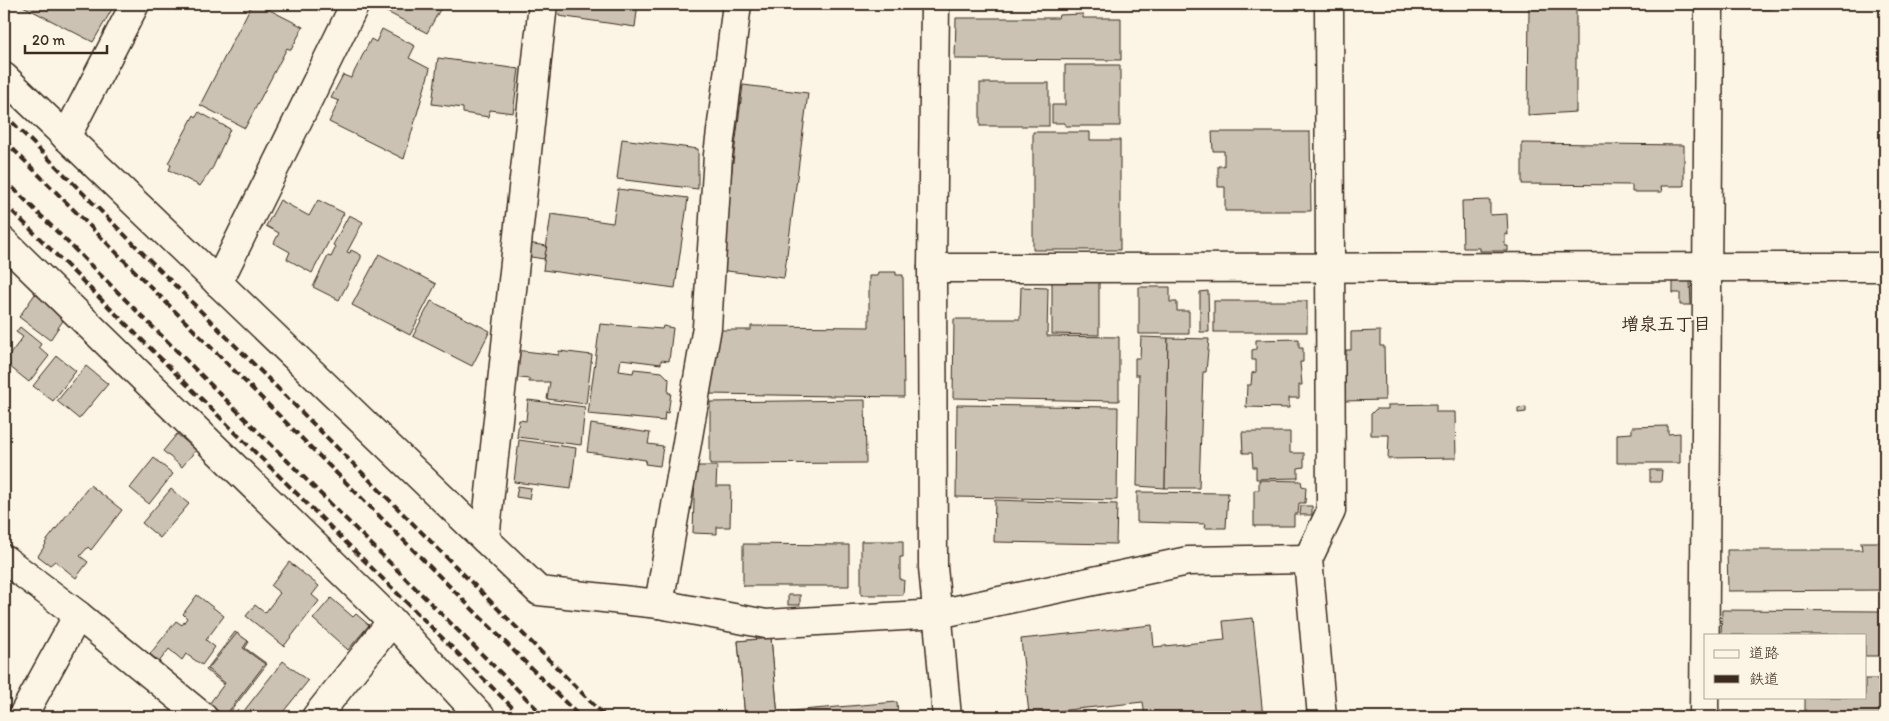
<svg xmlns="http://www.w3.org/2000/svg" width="1889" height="721" font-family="Itim,'Klee One',sans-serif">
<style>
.building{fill:#ccc2b3;stroke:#3b2a1e}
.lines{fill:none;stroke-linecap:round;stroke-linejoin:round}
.minor-casing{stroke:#3b2a1e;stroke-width:31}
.minor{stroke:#fcf5e5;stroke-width:28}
.rail{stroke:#3b2a1e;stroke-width:4;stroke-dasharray:8 4;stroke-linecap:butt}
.labels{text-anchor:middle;stroke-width:4;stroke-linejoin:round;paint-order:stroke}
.neighbourhood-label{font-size:18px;font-weight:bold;fill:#3b2a1e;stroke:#fcf5e5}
</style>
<rect width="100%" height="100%" fill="#fcf5e5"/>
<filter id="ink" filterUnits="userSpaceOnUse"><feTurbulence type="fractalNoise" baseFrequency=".02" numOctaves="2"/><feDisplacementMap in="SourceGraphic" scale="10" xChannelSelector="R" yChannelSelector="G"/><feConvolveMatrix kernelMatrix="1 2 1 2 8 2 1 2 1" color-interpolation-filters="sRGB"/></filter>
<g filter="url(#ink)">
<g class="building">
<polygon points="19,4 115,4 93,42"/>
<polygon points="252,4 258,4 303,27 291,50 287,48 245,128 200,105"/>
<polygon points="372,4 443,4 427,33"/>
<polygon points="560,4 638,4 635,27 559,16"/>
<polygon points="1529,4 1576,4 1576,112 1528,115"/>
<rect x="1724" y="4" width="47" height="5"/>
<polygon points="1083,14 1083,18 1121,18 1121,60 955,59 956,18 1058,18 1059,15"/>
<polygon points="382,29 415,46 409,58 430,69 404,159 329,122 339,101 331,98 343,75 351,78 371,39 376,42"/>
<polygon points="438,58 519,69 513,113 490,110 489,117 463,113 463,108 432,104"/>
<polygon points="1065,65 1120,65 1120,126 1065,126 1065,123 1052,123 1052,105 1065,105"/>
<rect x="980" y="83" width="69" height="43"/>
<polygon points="743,85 808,93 784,278 719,270"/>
<polygon points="199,112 230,129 213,167 200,186 169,170 171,165 168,163 194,115 196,117"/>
<polygon points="1033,132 1090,132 1090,140 1120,140 1120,250 1033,250"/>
<polygon points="1212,132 1310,132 1311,211 1225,211 1225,187 1218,187 1218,166 1224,166 1224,151 1213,151"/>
<polygon points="622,139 698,149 698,189 617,179"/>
<polygon points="1522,143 1684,145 1684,186 1661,186 1662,192 1632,192 1632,185 1522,184"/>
<polygon points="618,189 688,198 675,288 543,270 551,214 613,223"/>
<polygon points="280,200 309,216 318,200 344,213 312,273 287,259 290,252 274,243 279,233 266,226"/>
<polygon points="1490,200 1490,215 1507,214 1508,235 1505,234 1505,246 1508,246 1508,251 1480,251 1480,248 1463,248 1462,201"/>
<polygon points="349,215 363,222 347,252 350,253 351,250 361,255 361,258 339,300 313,287 328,256 331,257 336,247 333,245"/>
<polygon points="527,243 547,246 544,259 525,256"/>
<polygon points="379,254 436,284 410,335 352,305"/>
<polygon points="878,272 896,272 896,275 903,275 904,397 708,394 707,330 751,330 751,326 869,327 869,276 877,276"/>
<polygon points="1052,281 1099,282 1099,335 1052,334"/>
<polygon points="1690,281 1691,305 1680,305 1680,293 1673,293 1673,282"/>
<polygon points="1021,287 1048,288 1047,336 1119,337 1119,401 953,398 954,319 1020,319"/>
<polygon points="1139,287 1170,287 1170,302 1177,302 1177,311 1189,311 1189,334 1139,334"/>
<polygon points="1208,291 1209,332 1200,332 1200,292"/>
<polygon points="35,294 66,316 50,340 19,317"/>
<polygon points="431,301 490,331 472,366 413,336"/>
<rect x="1214" y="301" width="93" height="31"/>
<polygon points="600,324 662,329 663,326 673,328 669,361 661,360 661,364 621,359 619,371 633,373 634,369 662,372 669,379 668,393 671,393 668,413 665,412 664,421 588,414"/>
<polygon points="20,327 41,344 39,347 49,356 29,382 4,362 23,337 16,332"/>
<polygon points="1380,331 1380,346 1384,346 1385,400 1344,401 1343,355 1346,355 1346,350 1351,350 1351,332"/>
<polygon points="1141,337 1168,338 1165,488 1137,486 1139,375 1135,375 1135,358 1140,358"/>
<polygon points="1168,338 1209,339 1206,372 1203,372 1199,488 1165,488"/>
<polygon points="1299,339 1299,348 1303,348 1303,362 1300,362 1302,385 1299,385 1299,398 1289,398 1289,408 1246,407 1247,385 1251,385 1252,373 1256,372 1256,360 1252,360 1252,350 1256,349 1256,340"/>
<polygon points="515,350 559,355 559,351 592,355 586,404 547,399 550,382 529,382 529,379 512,377"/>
<polygon points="57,356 76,371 53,401 33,386"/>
<polygon points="86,366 108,384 79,419 57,401"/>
<polygon points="528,400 585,407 581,445 517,437 519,420 526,421"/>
<polygon points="865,400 866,463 710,464 710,402"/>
<polygon points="1436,404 1436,412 1455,412 1456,458 1388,459 1389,435 1371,435 1371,414 1376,409 1388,409 1388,405"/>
<polygon points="957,405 1118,407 1117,500 956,497"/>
<polygon points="1526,407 1526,412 1518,413 1518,408"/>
<polygon points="591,424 650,433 648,444 663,446 660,466 645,464 646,460 587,452"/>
<polygon points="1668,426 1668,434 1680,433 1680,463 1617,463 1617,434 1632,433 1632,427"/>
<polygon points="1242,432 1290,432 1290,453 1304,453 1304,467 1298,468 1298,478 1256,479 1256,467 1253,467 1252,453 1243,453"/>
<polygon points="177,434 196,450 182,467 163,451"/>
<polygon points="519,440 576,448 571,489 514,482"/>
<polygon points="154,458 173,474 149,504 130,488"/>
<polygon points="695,466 717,466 716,486 731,486 730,527 717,527 717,534 693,533"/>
<polygon points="1650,470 1662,470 1661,482 1650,482"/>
<polygon points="1259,480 1301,481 1302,486 1306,487 1305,503 1299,503 1298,514 1294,514 1294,526 1254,526 1254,490 1259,490"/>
<polygon points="90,485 122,510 91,550 88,547 80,556 88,562 76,578 55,561 50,565 38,556 46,544 45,543"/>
<polygon points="518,486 531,488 529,499 516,497"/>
<polygon points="171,489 189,504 160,538 142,523"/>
<polygon points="1137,492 1228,493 1226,528 1205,528 1206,524 1137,522"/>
<polygon points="995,500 1117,504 1116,544 994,542"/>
<polygon points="1301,506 1312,506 1312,515 1300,515"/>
<polygon points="861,541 903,541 903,557 900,557 900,580 904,580 903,595 861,595"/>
<polygon points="1861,542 1883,542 1883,590 1728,591 1727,550 1862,550"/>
<polygon points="743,544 849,545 849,586 743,586"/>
<polygon points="289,562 319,586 312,595 319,601 284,646 246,616 255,605 265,613 280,593 271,586"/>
<polygon points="197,595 224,616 206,640 215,647 202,665 186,654 182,660 169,649 159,662 150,654 176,621 182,625 187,618 183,614"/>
<rect x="788" y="595" width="12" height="10"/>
<polygon points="331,598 353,617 356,614 369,625 348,650 313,619"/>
<polygon points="1722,610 1881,611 1880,656 1865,656 1865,635 1721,635"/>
<polygon points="1253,618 1263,717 1145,717 1143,702 1029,714 1021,639 1152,625 1154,647 1225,640 1223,621"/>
<polygon points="235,632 249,642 245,648 267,664 227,716 211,703 225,685 206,670"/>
<polygon points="237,633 248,641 243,648 265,664 225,716 209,704 225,683 208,669"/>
<polygon points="771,638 778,717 745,717 738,641"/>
<polygon points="771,638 778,717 745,717 738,641"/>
<polygon points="283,661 308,681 279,717 242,717 240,716"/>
<polygon points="1865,679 1880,679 1880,717 1805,717 1805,697 1865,697"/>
<polygon points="897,702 898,717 790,717 790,711"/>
</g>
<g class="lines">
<defs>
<g id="minor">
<polyline points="935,4 932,268 933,567 947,717"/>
<polyline points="4,77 539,591 659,604 766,624 938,614 1188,561 1308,559"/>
<polyline points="66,137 135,4"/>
<polyline points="4,242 392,621 481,717"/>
<polyline points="932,268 1885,267"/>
<polyline points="218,283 355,4"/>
<polyline points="485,539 543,4"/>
<polyline points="4,559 78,615 203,717"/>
<polyline points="659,604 707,327 718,155 737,4"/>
<polyline points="22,717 78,615"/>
<polyline points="316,717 392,621"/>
<polyline points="1322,717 1308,559 1331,511 1329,4"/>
<polyline points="1704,717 1709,4"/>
</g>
</defs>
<use href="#minor" class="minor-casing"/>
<use href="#minor" class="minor"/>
<g class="rail">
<polyline points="4,114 606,717"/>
<polyline points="4,140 580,717"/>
<polyline points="4,179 545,717"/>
<polyline points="4,203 522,717"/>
</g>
</g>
</g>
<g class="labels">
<g class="neighbourhood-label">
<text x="1666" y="330">増泉五丁目</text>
</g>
</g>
<rect width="1889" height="721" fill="none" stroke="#fcf5e5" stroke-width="20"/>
<rect x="10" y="10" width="1869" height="701" fill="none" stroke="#3b2a1e" stroke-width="2" filter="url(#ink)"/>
<rect x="1704" y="634" width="162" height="65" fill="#fcf5e5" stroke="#afa495"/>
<rect x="1714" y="650" width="25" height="8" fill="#fcf5e5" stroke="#afa495"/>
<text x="1749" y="658" font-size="15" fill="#3b2a1e">道路</text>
<rect x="1714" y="675" width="25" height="8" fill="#3b2a1e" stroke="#afa495"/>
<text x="1749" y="684" font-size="15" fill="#3b2a1e">鉄道</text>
<path d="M25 45v8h82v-8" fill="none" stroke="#3b2a1e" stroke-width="2.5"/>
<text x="32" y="45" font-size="15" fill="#3b2a1e" stroke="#fcf5e5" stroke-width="4" paint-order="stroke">20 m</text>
</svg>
